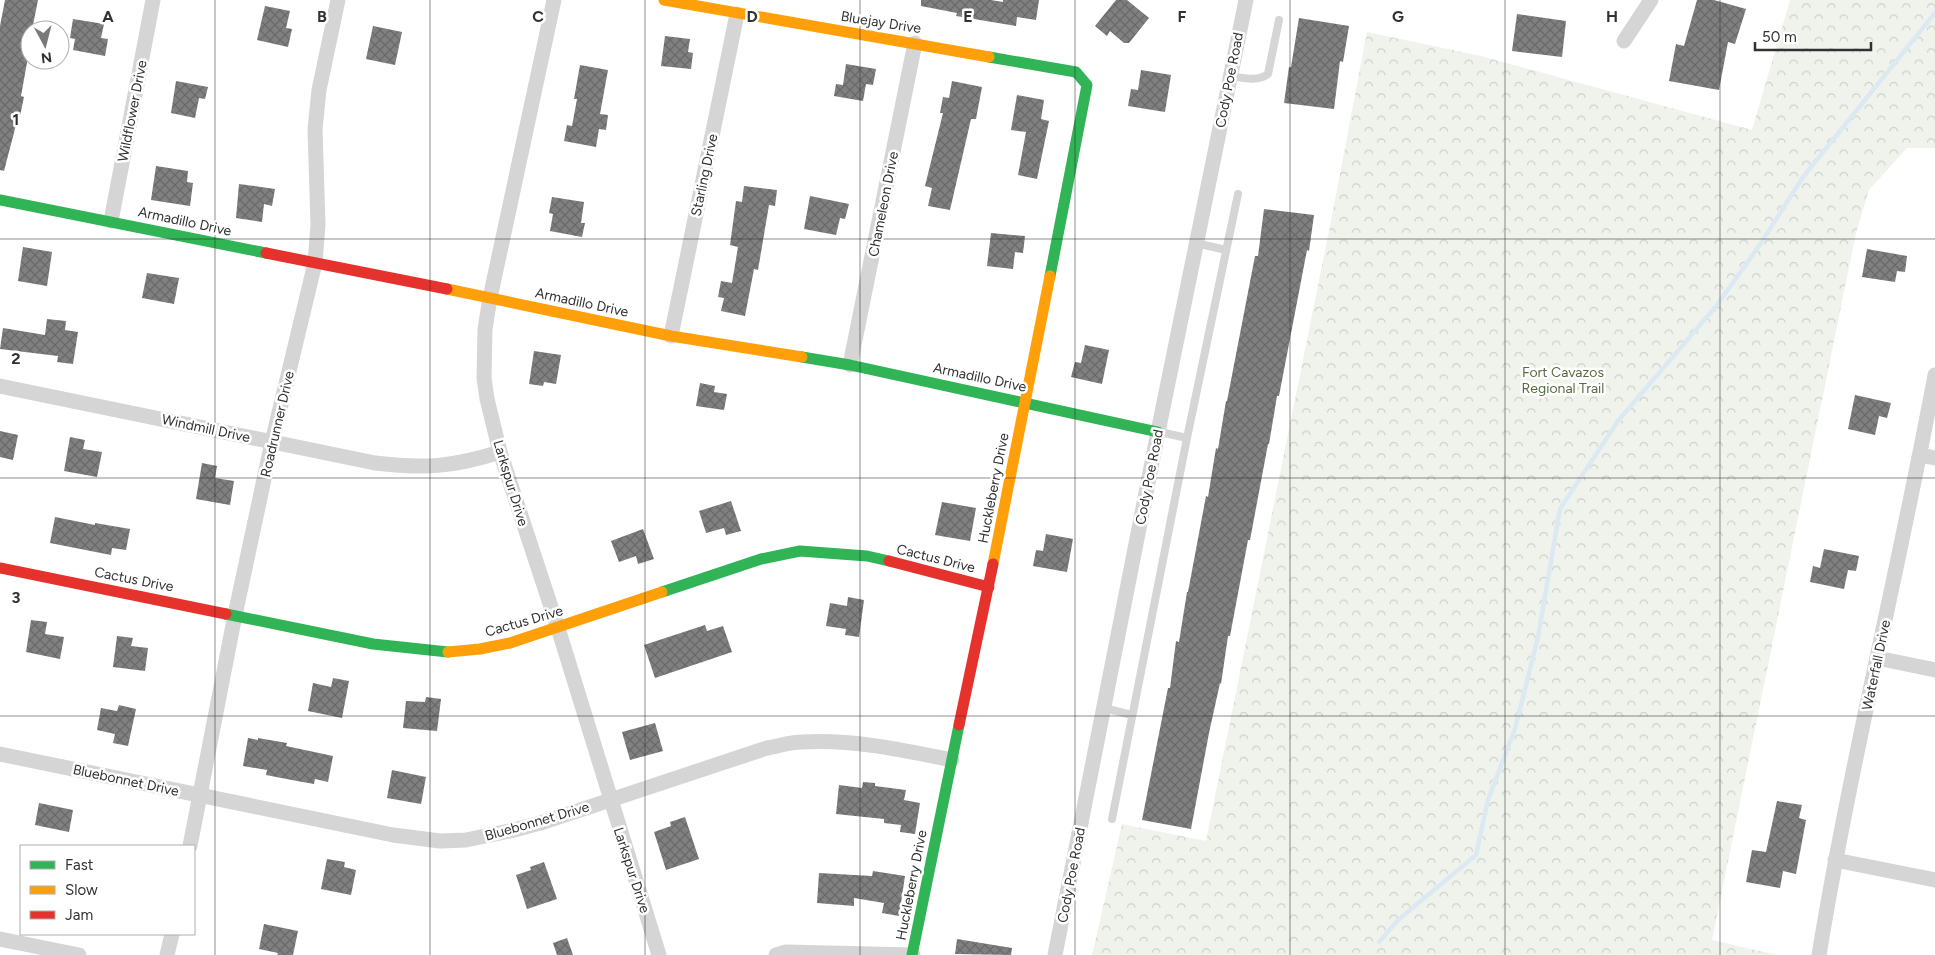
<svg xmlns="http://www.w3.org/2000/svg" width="1935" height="955" font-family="Figtree,sans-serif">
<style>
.park{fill:url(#park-crowns)}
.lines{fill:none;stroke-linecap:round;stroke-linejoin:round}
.stream{stroke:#dce9f2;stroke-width:4.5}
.building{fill:url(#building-cross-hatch)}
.lane{stroke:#d5d5d5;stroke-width:8}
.street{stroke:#d5d5d5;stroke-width:15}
.fast{stroke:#30b455;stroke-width:11}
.slow{stroke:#ff9f0a;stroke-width:11}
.jam{stroke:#e5322d;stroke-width:11}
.grid{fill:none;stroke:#313131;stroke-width:1;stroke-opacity:0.55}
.labels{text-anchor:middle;stroke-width:5;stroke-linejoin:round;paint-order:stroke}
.street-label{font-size:14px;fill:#313131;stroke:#fff}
.park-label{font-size:14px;fill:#546c3f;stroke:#fff}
.grid-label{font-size:16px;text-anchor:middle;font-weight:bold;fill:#313131;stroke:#fff;stroke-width:5;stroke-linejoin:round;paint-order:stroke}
</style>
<defs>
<pattern id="park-crowns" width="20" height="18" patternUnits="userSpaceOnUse" patternTransform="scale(1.25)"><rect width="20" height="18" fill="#f0f3ec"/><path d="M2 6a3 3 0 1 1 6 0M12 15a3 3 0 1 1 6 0" fill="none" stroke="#ced1cb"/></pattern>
<pattern id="building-cross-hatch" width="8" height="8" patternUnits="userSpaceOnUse" patternTransform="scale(1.25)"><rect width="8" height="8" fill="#808080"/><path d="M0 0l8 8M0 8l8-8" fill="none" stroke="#696969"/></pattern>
</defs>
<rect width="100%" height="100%" fill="#fff"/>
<polygon class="park" points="1790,0 1935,0 1935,148 1907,148 1869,190 1856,233 1712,940 1777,955 1092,955 1122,824 1206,841 1332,216 1367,32 1481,56 1752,130"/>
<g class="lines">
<polyline class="stream" points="1379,942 1398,920 1476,855 1488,800 1515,729 1538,637 1560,509 1618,421 1717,305 1761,243 1803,177 1935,13"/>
</g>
<g class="building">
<polygon points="5,0 38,0 32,30 30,30 30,46 21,96 24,97 18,125 16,125 4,171 0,170 0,26"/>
<polygon points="921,0 991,0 1003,2 1003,0 1039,0 1036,20 1017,17 1016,26 956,16 957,13 921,6"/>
<polygon points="1116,0 1127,0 1149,18 1129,43 1124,43 1110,31 1107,36 1095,26"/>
<polygon points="1697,0 1714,0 1746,9 1735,44 1728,42 1719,90 1669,81 1676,44 1684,46"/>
<polygon points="265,6 290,11 286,28 292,29 288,47 257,40"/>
<polygon points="1517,14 1566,21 1562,57 1512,51"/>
<polygon points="1299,18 1349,26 1343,62 1340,61 1334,109 1284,103 1289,67 1291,67"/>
<polygon points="73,19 104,24 101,38 108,39 105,56 73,50 75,39 70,38"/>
<polygon points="373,26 402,32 395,65 366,59"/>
<polygon points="665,36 690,39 688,52 693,53 691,69 661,66"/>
<polygon points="846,64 876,69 873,85 866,84 863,101 834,96 836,84 843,85"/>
<polygon points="580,65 608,70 600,114 608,115 606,130 599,129 596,147 564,141 567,125 572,126 577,99 574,99"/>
<polygon points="1141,70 1171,75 1165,112 1128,106 1131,89 1138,90"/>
<polygon points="176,81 208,87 205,99 199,98 195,118 171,113"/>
<polygon points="952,81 982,87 976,119 971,119 950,210 928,206 932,188 925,186 943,113 940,113 943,97 949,98"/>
<polygon points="1017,95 1044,100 1041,119 1049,121 1037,179 1018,175 1026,132 1011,130"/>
<polygon points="156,166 188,171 187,182 193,183 190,206 151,200"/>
<polygon points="239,184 275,189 272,206 264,204 262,222 236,218"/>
<polygon points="744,186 777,190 775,206 769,205 758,270 754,269 745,316 721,311 724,298 718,297 721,281 732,283 738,247 730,245 736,201 742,202"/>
<polygon points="810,196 849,204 845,219 840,218 836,235 804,229"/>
<polygon points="552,197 584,202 581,223 585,223 582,237 550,231 553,214 549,213"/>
<polygon points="1264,209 1314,215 1309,251 1307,250 1279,396 1277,396 1269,444 1268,444 1250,540 1248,540 1230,636 1228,636 1221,684 1220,683 1209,733 1191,829 1142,820 1168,688 1170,688 1176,641 1179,642 1187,592 1188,592 1206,496 1208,497 1216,448 1218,449 1226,401 1227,401 1255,256 1258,256"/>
<polygon points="991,233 1025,236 1023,253 1015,252 1013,269 987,266"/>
<polygon points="23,247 52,252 47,286 18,281"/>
<polygon points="1867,249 1907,256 1905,272 1897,271 1895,282 1862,277"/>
<polygon points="147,273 179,278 174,304 142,298"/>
<polygon points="47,319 66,321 65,330 78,332 73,364 57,362 58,356 0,349 3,328 45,335"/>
<polygon points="1085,345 1109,350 1102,384 1071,377 1075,362 1081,363"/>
<polygon points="534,351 561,355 556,384 544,382 543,386 529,384"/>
<polygon points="700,383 715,386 714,392 727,394 724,410 696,406"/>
<polygon points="1855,395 1891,403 1887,418 1879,416 1875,435 1848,429"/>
<polygon points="0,431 18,435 13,460 0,457"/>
<polygon points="70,437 85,440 83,449 102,452 97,477 64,471"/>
<polygon points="202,463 217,466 215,478 234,481 230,505 196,499"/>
<polygon points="731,501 741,531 726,535 724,528 706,533 699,511"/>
<polygon points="942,502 976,508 970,541 935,535"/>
<polygon points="55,517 95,525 95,523 130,529 126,550 112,548 111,555 50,543"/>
<polygon points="643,529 654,559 638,564 636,556 619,562 611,541"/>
<polygon points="1046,534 1073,539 1067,572 1033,566 1036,550 1043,551"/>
<polygon points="1824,549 1859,556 1856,571 1848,570 1844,589 1810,582 1813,566 1820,568"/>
<polygon points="848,597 864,600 859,637 845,635 846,629 826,626 830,603 847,606"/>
<polygon points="31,620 47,622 45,634 64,637 60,659 26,652"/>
<polygon points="705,625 707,631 723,626 732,652 655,678 644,645"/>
<polygon points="117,636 133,638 131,646 148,648 145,671 113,667"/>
<polygon points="333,678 349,681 342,718 308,711 313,683 331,687"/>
<polygon points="426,697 441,699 437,731 403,728 406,701 425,702"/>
<polygon points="119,705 136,709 128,746 113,743 115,734 97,730 101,708 117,711"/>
<polygon points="655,723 663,751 630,760 622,732"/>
<polygon points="248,738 258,740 258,738 287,743 286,746 333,756 328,782 315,779 314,784 297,781 266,775 267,770 243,766"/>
<polygon points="392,770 426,777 421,804 387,798"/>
<polygon points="863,782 875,783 875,786 906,790 904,800 920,803 915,834 900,832 901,825 884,823 884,819 836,814 839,785 862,788"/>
<polygon points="1777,801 1802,805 1799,818 1806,820 1796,874 1783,871 1780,888 1746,882 1752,850 1766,852"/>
<polygon points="39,803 73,810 69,832 35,825"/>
<polygon points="685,817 699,859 666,870 654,832 671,826 670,822"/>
<polygon points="327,859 345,862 344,867 356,870 351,895 321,889"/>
<polygon points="544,862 557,899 527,909 516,875 531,870 530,867"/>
<polygon points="873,871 905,876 899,916 882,913 884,903 854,898 854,906 817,903 819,873 872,876"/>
<polygon points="264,924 298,931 293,955 277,955 278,953 259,949"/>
<polygon points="567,938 573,955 557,955 553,943"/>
<polygon points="957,939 1012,948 1011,955 955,954"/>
</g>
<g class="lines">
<g class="lane">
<path d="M1230,76C1243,78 1257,82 1268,74L1279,20"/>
<polyline points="1196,243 1226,250"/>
<polyline points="1187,438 1238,194"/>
<polyline points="1104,708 1132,715"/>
<polyline points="1112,819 1187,438 1160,432"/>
</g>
<g class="street">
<polyline points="554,0 490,298 485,329 484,378 487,399 500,452 558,628 659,955"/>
<polyline points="1624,41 1651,0"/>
<polyline points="111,221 153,0"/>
<polyline points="671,336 737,14"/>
<polyline points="850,365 915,43"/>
<path d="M0,386L375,463C424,469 453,467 500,452"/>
<polyline points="1920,455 1935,458"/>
<polyline points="1877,658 1935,670"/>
<path d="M0,754L393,835L440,841L466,840L514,830L544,822L767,748C779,746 790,742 802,742C853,739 903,750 952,760"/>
<polyline points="190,846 235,615 272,442 315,263 318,225 315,129 319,90 338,0"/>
<polyline points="1835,860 1935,880"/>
<polyline points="0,939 79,955"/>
<polyline points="167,955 172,934"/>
<polyline points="776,955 786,952 913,955"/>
<polyline points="1055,955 1158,432 1246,0"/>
<path d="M1819,955C1851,760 1899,569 1935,375"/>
</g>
<g class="fast">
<polyline points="989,57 1076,72 1087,85 1050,276"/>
<polyline points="0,200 266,253"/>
<polyline points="802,357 850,365 1158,432"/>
<polyline points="662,592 761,559 800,551 867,556 889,561"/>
<polyline points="226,614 373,644 448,652"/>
<polyline points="912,955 959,725"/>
</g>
<g class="slow">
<polyline points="664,0 989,57"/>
<polyline points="447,289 671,336 802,357"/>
<polyline points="993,564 1050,276"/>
<polyline points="448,652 480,649 510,643 662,592"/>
</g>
<g class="jam">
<polyline points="266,253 447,289"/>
<polyline points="889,561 989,587"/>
<polyline points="0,568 226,614"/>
<polyline points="959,725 993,564"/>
</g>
</g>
<path class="grid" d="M215,0V955M430,0V955M645,0V955M860,0V955M1075,0V955M1290,0V955M1505,0V955M1720,0V955M0,239H1935M0,478H1935M0,716H1935"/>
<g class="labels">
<g class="street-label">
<text transform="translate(881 22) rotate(9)" y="5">Bluejay Drive</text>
<text transform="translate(1229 80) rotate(-79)" y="5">Cody Poe Road</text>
<text transform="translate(132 111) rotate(-79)" y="5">Wildflower Drive</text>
<text transform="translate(704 175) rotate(-78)" y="5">Starling Drive</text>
<text transform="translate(883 204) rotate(-79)" y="5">Chameleon Drive</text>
<text transform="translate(185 221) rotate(12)" y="5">Armadillo Drive</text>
<text transform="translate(582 302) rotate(12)" y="5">Armadillo Drive</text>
<text transform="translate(980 377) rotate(12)" y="5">Armadillo Drive</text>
<text transform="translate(277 424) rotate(-77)" y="5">Roadrunner Drive</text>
<text transform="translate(206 428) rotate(12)" y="5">Windmill Drive</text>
<text transform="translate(1149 477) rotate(-79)" y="5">Cody Poe Road</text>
<text transform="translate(511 483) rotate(73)" y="5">Larkspur Drive</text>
<text transform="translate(993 488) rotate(-79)" y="5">Huckleberry Drive</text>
<text transform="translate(936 558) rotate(14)" y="5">Cactus Drive</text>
<text transform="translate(134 579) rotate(11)" y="5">Cactus Drive</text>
<text transform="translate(524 621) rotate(-16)" y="5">Cactus Drive</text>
<text transform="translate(1876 665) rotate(-78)" y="5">Waterfall Drive</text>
<text transform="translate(126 780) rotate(12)" y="5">Bluebonnet Drive</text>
<text transform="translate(537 821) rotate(-16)" y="5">Bluebonnet Drive</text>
<text transform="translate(632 870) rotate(72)" y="5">Larkspur Drive</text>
<text transform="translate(1071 875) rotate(-79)" y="5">Cody Poe Road</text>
<text transform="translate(911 885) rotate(-79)" y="5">Huckleberry Drive</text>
</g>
<g class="park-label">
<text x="1563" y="377">Fort Cavazos<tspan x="1563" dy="16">Regional Trail</tspan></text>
</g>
</g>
<g class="grid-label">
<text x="108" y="22">A</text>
<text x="322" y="22">B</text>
<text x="538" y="22">C</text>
<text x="752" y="22">D</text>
<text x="968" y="22">E</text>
<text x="1182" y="22">F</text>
<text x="1398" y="22">G</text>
<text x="1612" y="22">H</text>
<text x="16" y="125">1</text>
<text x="16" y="364">2</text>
<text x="16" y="603">3</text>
</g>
<rect x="20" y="845" width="175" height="90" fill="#ffffff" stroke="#adadad"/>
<rect x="30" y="861" width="25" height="8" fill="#30b455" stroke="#adadad"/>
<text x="65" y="870" font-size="15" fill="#313131">Fast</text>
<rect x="30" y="886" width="25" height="8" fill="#ff9f0a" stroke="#adadad"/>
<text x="65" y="895" font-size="15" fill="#313131">Slow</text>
<rect x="30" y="911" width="25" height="8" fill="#e5322d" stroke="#adadad"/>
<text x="65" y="920" font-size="15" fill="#313131">Jam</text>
<g transform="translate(45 45) rotate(173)"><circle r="24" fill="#ffffff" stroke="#adadad"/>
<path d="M0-4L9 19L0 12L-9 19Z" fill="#797979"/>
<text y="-8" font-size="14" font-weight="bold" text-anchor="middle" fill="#313131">N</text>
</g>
<path d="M1755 42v8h116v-8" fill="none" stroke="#313131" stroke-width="2.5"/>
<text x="1762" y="42" font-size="15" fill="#313131" stroke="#ffffff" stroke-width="4" paint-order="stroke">50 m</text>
</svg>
